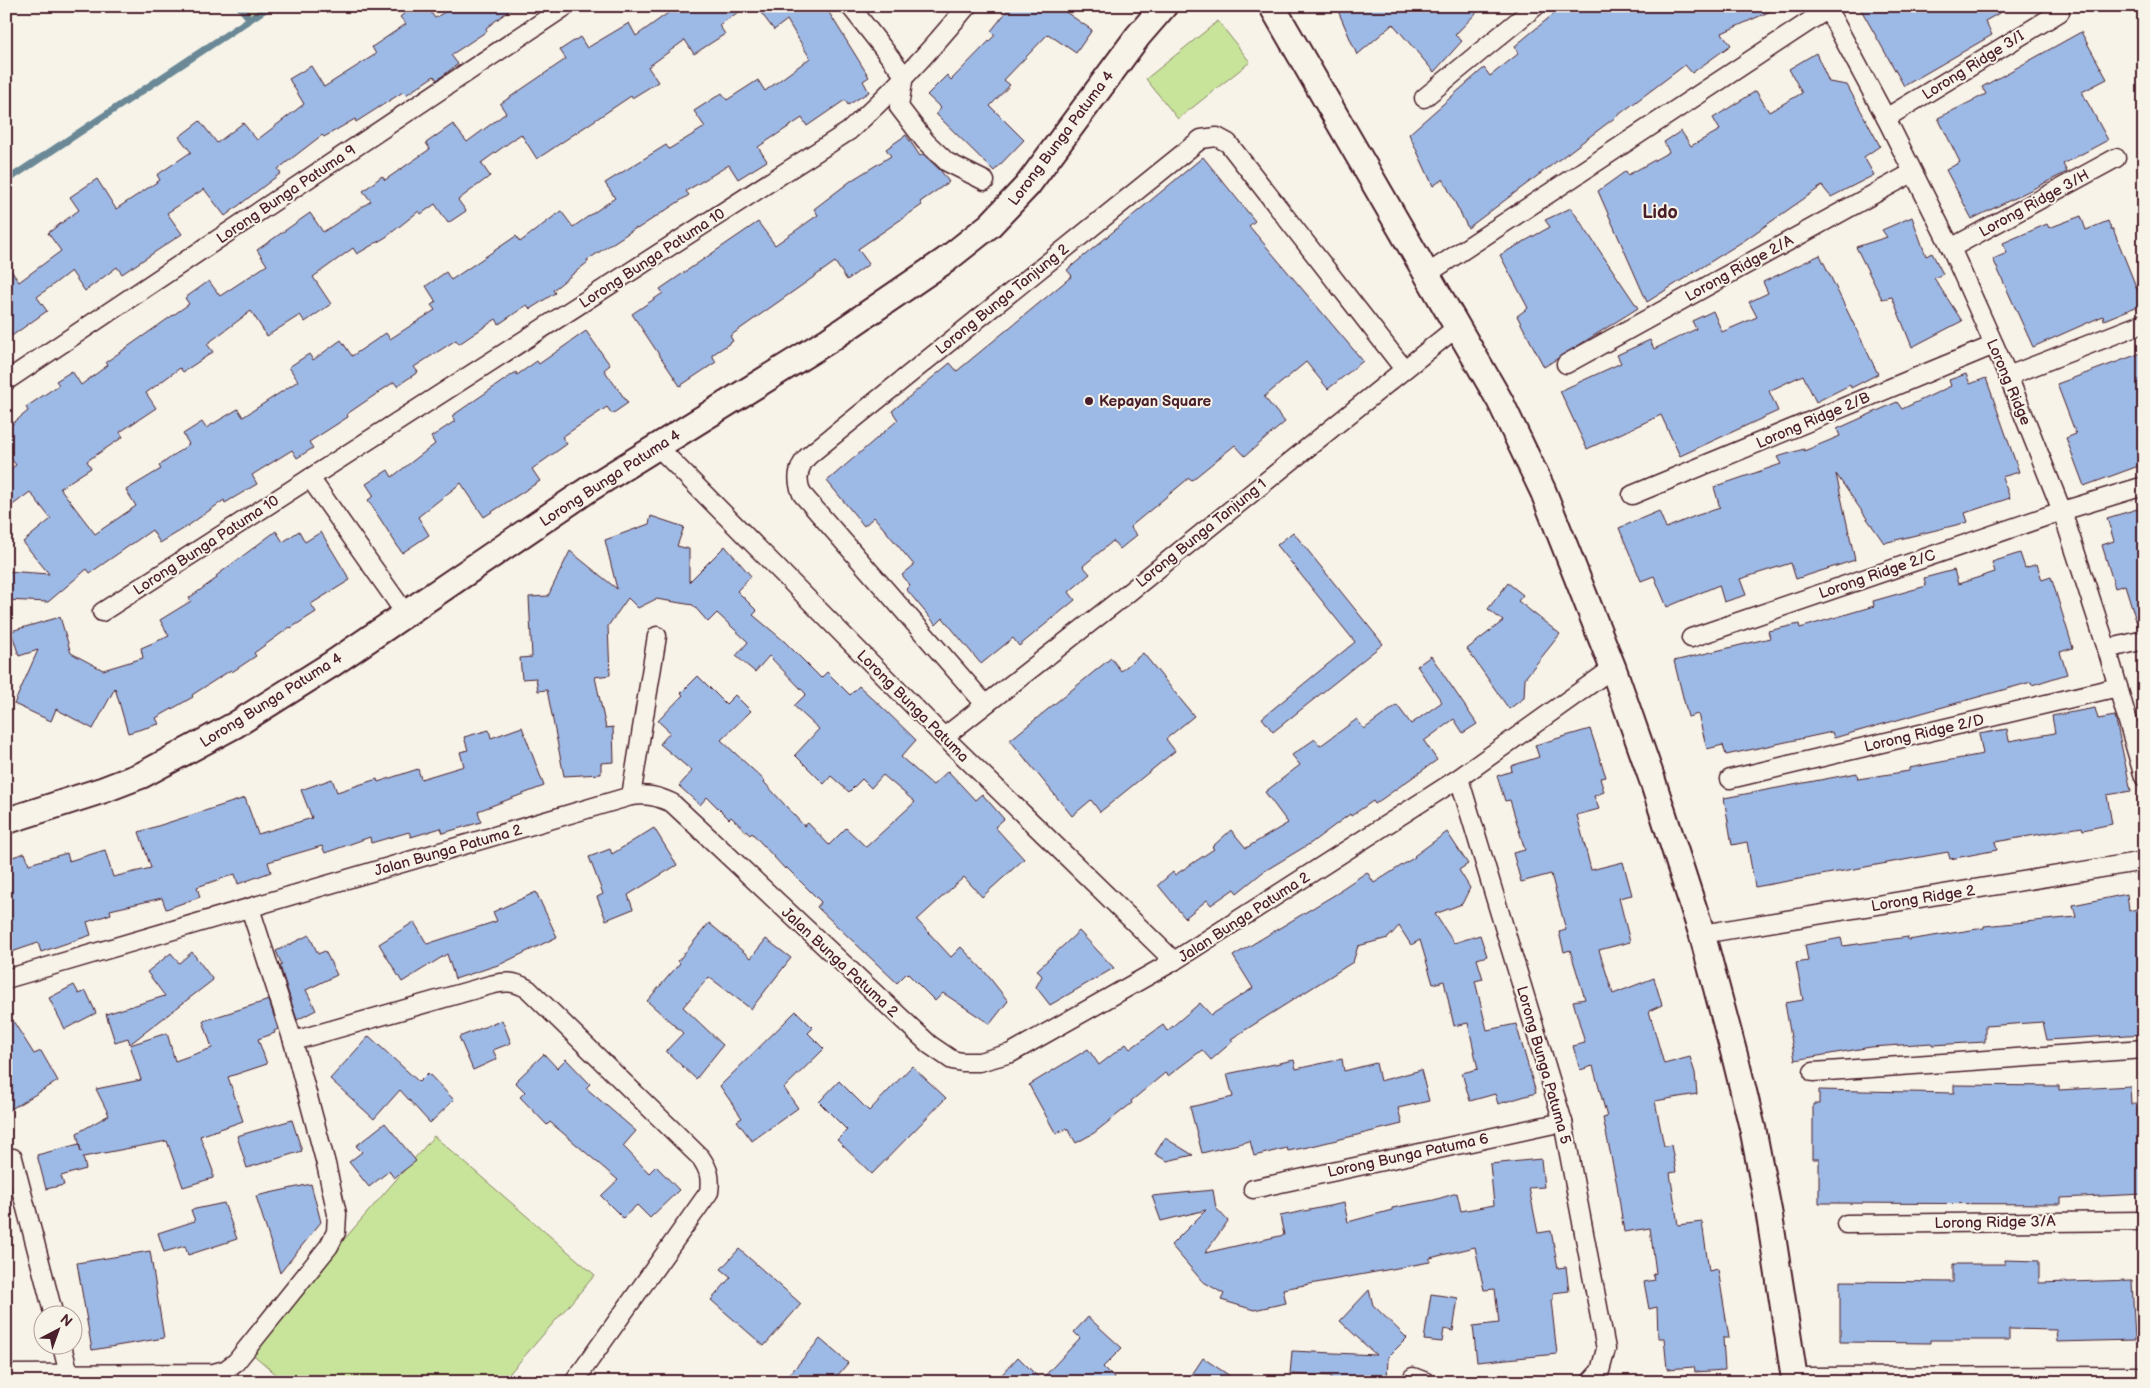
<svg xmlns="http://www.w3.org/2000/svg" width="2150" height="1388" font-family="'Balsamiq Sans',sans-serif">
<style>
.green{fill:#c8e49b;stroke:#898263}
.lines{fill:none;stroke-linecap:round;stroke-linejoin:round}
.stream{stroke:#6a8896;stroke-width:7}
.building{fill:#9db9e5;stroke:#4a1f2b}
.street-casing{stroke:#4a1f2b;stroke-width:21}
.secondary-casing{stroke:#4a1f2b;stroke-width:29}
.street{stroke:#f7f3e8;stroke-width:18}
.secondary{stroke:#f7f3e8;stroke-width:25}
.poi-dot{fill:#4a1f2b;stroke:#f7f3e8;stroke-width:2}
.labels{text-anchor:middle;stroke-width:4;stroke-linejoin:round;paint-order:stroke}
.street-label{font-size:15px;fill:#4a1f2b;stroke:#f7f3e8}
.poi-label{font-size:15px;font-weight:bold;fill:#4a1f2b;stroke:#f7f3e8;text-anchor:start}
.quarter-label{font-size:18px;font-weight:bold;fill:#4a1f2b;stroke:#f7f3e8}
</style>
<rect width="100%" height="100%" fill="#f7f3e8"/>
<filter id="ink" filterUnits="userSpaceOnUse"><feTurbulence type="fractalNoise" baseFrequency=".02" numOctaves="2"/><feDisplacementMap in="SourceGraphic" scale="10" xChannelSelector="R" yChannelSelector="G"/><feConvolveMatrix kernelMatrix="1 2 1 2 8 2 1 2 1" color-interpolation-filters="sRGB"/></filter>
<g filter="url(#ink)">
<g class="green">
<polygon points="239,6 270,6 250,19"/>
<polygon points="1218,21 1250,62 1178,119 1146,79"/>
<polygon points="434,1136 595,1275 502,1382 285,1382 248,1350"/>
</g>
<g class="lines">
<g class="stream">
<polyline points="239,6 250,19"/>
<polyline points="6,181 270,6"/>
</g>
</g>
<g class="building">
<polygon points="413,6 426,6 435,18 454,6 515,6 486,28 487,31 451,55 458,64 441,77 437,80 434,76 406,95 403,92 356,122 355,119 324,137 322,135 278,169 281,173 225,216 204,189 167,213 182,234 122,274 117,267 85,291 71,271 37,297 47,311 6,340 6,263 19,282 61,251 48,233 79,210 70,197 97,179 116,209 160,180 157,175 191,152 179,137 200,121 217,143 243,123 257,140 304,104 289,79 311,66 324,87 376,54 372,47 406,24 400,17"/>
<polygon points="664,6 748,6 719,25 725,34 694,54 685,40 648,67 658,82 632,98 631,96 537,159 521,134 481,163 490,176 458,200 466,211 448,223 435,204 421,214 419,211 386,237 357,254 353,248 313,277 331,304 305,322 300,315 267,336 251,311 207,344 213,352 183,372 180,368 146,393 156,408 120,432 123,437 87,461 91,468 60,488 95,534 136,506 126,490 161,469 159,466 189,444 183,434 202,422 206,428 238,409 243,417 298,381 289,367 309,354 313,360 341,340 352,356 386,333 390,339 435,310 431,305 436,302 426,286 446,272 451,280 516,236 520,242 561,211 573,227 615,198 605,183 666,145 669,149 705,127 694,111 722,93 727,100 758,80 765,91 810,58 787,20 774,30 756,6 825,6 869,77 863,81 869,92 848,105 845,100 807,126 802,118 758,147 767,161 738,179 729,165 686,191 689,195 637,229 636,228 587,260 588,262 553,290 555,293 530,309 527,305 499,324 496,319 459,344 456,340 414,367 418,372 397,386 394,382 347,414 348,417 309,442 313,448 297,458 292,450 252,475 257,484 225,503 224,500 185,528 160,543 152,530 90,573 87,569 48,602 6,600 6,571 49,574 23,542 51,519 30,492 6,510 6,472 16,465 6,452 6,429 28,411 26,407 59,385 56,381 72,371 81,385 108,365 106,362 189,304 185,298 209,281 220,296 267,265 257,250 310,213 323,232 371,201 363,191 382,176 385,180 430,149 426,143 453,124 467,142 506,113 500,104 566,59 560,50 580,37 587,48 629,23 636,36 668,13"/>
<polygon points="1011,6 1057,6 1092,30 1076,53 1048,34 1004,80 1010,85 990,106 1024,140 994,171 936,114 941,108 927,95 947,75 951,80 995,35 991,31"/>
<polygon points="1336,6 1483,6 1455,35 1462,41 1434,72 1393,24 1357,55"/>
<polygon points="1563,6 1782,6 1722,33 1731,45 1692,73 1685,65 1468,228 1443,179 1433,186 1409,134 1484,68 1490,76 1518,54 1515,46"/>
<polygon points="1859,6 2012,6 1985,21 1992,35 1904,86"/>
<polygon points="2081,32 2107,79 2082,92 2108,140 2063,164 2067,172 1972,219 1946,170 1960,162 1938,118 1986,94 1982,87"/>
<polygon points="1816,53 1829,82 1847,85 1880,146 1864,157 1874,175 1831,197 1822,186 1745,240 1647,302 1598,191 1626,171 1628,175 1669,152 1664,142 1681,131 1691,146 1720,130 1713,118 1756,91 1769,112 1802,93 1789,69"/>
<polygon points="906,135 920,156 923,154 941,171 949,182 920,202 922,205 858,249 869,264 847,280 835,262 730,336 733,341 712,355 716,362 680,386 632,314 663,293 660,289 758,222 775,245 818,215 814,209 852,180 891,156 886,149"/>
<polygon points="1203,157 1255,221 1249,226 1363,361 1328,389 1306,362 1264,397 1285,422 1245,456 1235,445 1192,480 1189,478 1130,527 1137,535 1120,549 1113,541 1083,566 1090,574 1069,592 1075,600 1019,646 1013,638 981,664 943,618 936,625 906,589 910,585 902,575 914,565 874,517 864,526 827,481 898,420 892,411 950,363 957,371 1072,276 1067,270"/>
<polygon points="1571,208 1638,308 1544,367 1517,316 1528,308 1500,255 1550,227 1545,220"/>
<polygon points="2081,216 2086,230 2108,221 2111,229 2113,229 2143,304 2104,320 2103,316 2033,347 1993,259 2007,253 2003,243 2047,224 2049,228"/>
<polygon points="1912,217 1926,256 1932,253 1943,274 1934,278 1962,321 1912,347 1892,297 1882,299 1856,247 1887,237 1882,230"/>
<polygon points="1820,255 1878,374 1851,388 1850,385 1816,402 1803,375 1769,391 1778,411 1680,456 1661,415 1587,449 1560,391 1621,363 1617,355 1650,340 1654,349 1696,329 1692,321 1713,311 1722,332 1757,317 1749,302 1768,293 1763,282"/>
<polygon points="586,331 610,365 604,370 628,403 612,414 607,407 562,437 567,444 532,469 540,481 484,517 461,483 418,517 429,535 402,553 368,500 374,496 366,484 388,470 392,477 435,444 431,437 455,421 452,416 516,372 517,375 537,361 539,364"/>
<polygon points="2144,352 2144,464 2084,486 2066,438 2076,434 2057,384"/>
<polygon points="1966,374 1970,384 1986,378 2019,472 2002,477 2010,498 1965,513 1968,522 1884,543 1836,474 1855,560 1796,579 1791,563 1740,579 1746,595 1724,602 1719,585 1667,607 1654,576 1641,581 1619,528 1659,511 1666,528 1695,516 1720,508 1714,487 1781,464 1777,457 1804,449 1804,451 1840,436 1837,429 1897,402 1902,409 1951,386 1949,380"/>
<polygon points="2144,507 2144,630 2139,630 2125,585 2115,588 2102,545 2114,541 2107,518"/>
<polygon points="651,516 684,527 677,546 689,549 689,582 725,546 751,576 737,591 757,611 753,615 784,641 821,678 827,672 850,695 859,686 883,708 916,740 901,757 933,785 948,771 975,800 982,794 1004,819 995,827 1024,859 982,897 964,877 917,920 951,957 961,947 985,972 1008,1001 990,1024 943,993 935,1001 907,973 897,983 817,907 821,902 786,867 785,869 752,833 750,835 731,817 729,819 707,797 700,805 679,786 692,771 660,744 670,732 658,721 683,695 681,693 698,676 726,704 735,695 751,711 721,740 765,781 764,782 804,826 808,823 829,845 846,828 866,847 915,802 883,775 871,788 862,779 849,792 831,776 824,784 795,755 819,729 794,706 806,694 769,656 755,672 736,656 748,642 717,613 708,622 693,605 656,599 638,608 628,598 608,626 610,675 595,677 606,728 613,727 614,762 601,763 601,774 564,776 547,690 538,691 536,678 522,679 520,658 532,657 529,597 548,596 570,551 617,589 605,540 649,524"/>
<polygon points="276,531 283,542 299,531 305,542 321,532 350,580 311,604 316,612 291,628 290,627 254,653 256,656 232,672 231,670 192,695 193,697 156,718 159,724 128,733 115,688 93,729 56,709 51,721 14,704 38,650 19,656 11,631 60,617 71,653 103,670 143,658 141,648 169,636 160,620 191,601 189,598 217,578 216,576"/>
<polygon points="1293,532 1383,644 1273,732 1262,718 1355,642 1277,545"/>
<polygon points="2020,553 2025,568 2037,564 2042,580 2051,577 2073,648 2060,652 2067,674 2032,685 2031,682 1834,738 1832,732 1726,755 1723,745 1707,749 1698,714 1688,717 1674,661 1770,638 1768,631 1799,624 1800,628 1874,606 1873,601 1926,586 1924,578 1954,570 1958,584 1995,572 1992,562"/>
<polygon points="1508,583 1523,595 1518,601 1560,634 1525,678 1524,698 1509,709 1467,649 1503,621 1488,609"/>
<polygon points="1143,653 1194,716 1166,739 1175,751 1100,812 1091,800 1072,816 1010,740 1111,658 1121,671"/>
<polygon points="1431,656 1477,724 1463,733 1454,719 1424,741 1437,760 1375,804 1373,801 1351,816 1350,814 1311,843 1263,872 1237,893 1234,889 1211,905 1207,900 1185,918 1158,885 1173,872 1175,875 1214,849 1212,847 1231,830 1246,848 1288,823 1265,792 1300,765 1292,755 1315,739 1320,746 1357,719 1364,729 1397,705 1411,724 1442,702 1417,666"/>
<polygon points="2095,708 2098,719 2115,716 2131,791 2107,795 2112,824 2083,830 2082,827 1995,842 1997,850 1950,859 1948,852 1755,887 1747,842 1732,845 1724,798 1857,773 1858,779 1909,771 1909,768 1983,754 1979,734 2007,729 2009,741 2055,733 2052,716"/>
<polygon points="522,727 544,786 478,811 481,822 443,833 441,828 411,837 409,832 371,843 370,837 325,853 322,846 268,862 271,872 238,884 235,874 197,887 200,897 166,909 162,898 110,910 111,914 87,922 91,935 41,952 38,943 6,954 6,859 25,853 29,864 67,853 69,861 105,850 113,877 151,868 139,832 245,798 258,834 312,818 301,790 332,779 337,792 377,779 378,782 418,769 421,779 464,766 460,752 468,750 464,737 489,730 491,738"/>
<polygon points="1590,729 1606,777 1600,778 1604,792 1594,796 1599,809 1577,815 1591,870 1623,862 1632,895 1619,898 1630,942 1599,950 1613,994 1654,978 1662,1005 1649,1011 1664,1064 1690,1057 1695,1073 1697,1094 1655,1101 1664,1146 1671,1145 1676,1172 1670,1173 1678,1225 1702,1222 1709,1271 1718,1269 1729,1338 1723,1338 1725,1370 1695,1372 1694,1367 1667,1369 1664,1338 1658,1338 1657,1307 1649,1309 1644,1282 1655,1280 1653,1274 1656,1273 1650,1228 1624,1232 1617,1185 1603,1118 1607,1117 1593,1066 1580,1070 1573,1046 1585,1043 1573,1001 1585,999 1570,950 1564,952 1559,932 1566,930 1551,874 1521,882 1513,853 1525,850 1510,800 1505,801 1497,776 1512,771 1511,766 1539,757 1535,745"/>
<polygon points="654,828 677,865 628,895 633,909 606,920 597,897 603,894 589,857 610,849 612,854"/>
<polygon points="1447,832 1468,864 1459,870 1470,888 1462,904 1435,914 1454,943 1480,935 1487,956 1477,959 1483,979 1475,981 1487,1030 1516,1024 1536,1093 1498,1104 1495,1094 1470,1101 1462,1073 1478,1069 1468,1023 1454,1026 1444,981 1433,984 1420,940 1411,945 1399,926 1388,938 1358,946 1353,962 1231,1039 1233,1041 1211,1060 1202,1050 1168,1076 1165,1073 1131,1101 1132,1103 1094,1133 1076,1143 1067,1128 1056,1134 1029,1085 1088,1049 1099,1065 1126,1044 1130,1049 1163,1025 1167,1031 1200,1003 1211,1015 1253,988 1233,956 1341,891 1340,890 1367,872 1374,883 1415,857 1414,856"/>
<polygon points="536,892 557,937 501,964 455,979 447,954 402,982 379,944 414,922 427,944 497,921 493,912"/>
<polygon points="2127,894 2129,911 2144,907 2144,1034 2047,1040 2043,1022 1985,1026 1985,1042 1932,1045 1932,1043 1871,1047 1795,1060 1785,1003 1803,1000 1796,963 1808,961 1805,945 1841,938 1843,946 1908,937 1908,940 1984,928 1984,926 2076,917 2073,905"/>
<polygon points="709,923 751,958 766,939 791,958 751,1009 709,977 683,1007 723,1045 696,1079 666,1051 683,1033 647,1001 680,963 678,961"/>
<polygon points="1079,931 1114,968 1050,1005 1036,987 1042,976 1037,970"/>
<polygon points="309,935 318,954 325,951 337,975 306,990 316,1010 297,1020 280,966 282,965 276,951"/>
<polygon points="192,952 213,980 130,1044 128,1038 115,1042 106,1014 165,996 147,972 171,953 179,963"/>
<polygon points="74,985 79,994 86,991 96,1013 65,1029 49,998"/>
<polygon points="269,1000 278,1029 274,1031 275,1033 258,1039 267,1064 228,1077 243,1121 200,1136 213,1171 213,1178 183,1187 167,1141 83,1157 86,1169 61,1176 64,1185 46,1189 37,1155 79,1144 81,1152 77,1133 109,1115 96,1089 141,1080 130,1045 167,1033 175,1061 212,1048 203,1021"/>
<polygon points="6,1010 34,1054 41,1051 58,1081 6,1112"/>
<polygon points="796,1011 813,1028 808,1033 824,1049 784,1088 798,1108 752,1141 737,1121 742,1118 720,1086"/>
<polygon points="502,1020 511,1043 493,1050 497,1059 473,1070 459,1037"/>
<polygon points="369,1036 419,1082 428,1073 454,1100 430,1123 400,1090 374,1119 330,1079"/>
<polygon points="544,1054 557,1068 566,1059 590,1084 586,1088 636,1131 623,1146 649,1173 656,1166 679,1190 650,1218 637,1205 623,1218 601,1196 618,1180 550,1122 547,1125 520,1097 525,1092 515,1082"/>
<polygon points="1342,1059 1344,1071 1376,1063 1380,1081 1421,1070 1429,1101 1398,1108 1402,1124 1308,1147 1288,1151 1287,1148 1254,1156 1250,1141 1202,1153 1190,1107 1233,1097 1227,1074 1294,1060 1296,1069"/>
<polygon points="912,1066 946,1098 872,1174 837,1140 847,1130 819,1102 839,1081 869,1111"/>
<polygon points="1954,1085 2059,1086 2059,1090 2130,1086 2131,1104 2144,1104 2144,1194 2061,1198 2061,1204 1819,1203 1819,1159 1813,1159 1813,1104 1819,1104 1819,1090 1954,1093"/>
<polygon points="292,1120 302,1151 247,1168 237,1136"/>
<polygon points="385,1123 416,1161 394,1178 389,1171 369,1187 349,1162 362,1152 356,1146"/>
<polygon points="1165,1138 1193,1155 1167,1161 1155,1154"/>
<polygon points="1541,1159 1544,1187 1529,1188 1538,1233 1551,1231 1558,1268 1566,1267 1569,1291 1553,1293 1553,1300 1551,1300 1557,1354 1477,1362 1473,1326 1499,1323 1495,1289 1484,1290 1475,1247 1430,1258 1430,1262 1283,1289 1286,1303 1254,1310 1221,1300 1224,1294 1202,1281 1171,1245 1206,1210 1161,1221 1152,1196 1213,1190 1216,1208 1228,1221 1205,1253 1284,1235 1280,1216 1344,1203 1348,1222 1392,1210 1392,1208 1434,1200 1457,1193 1461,1211 1494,1205 1490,1164"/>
<polygon points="311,1184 321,1222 280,1273 256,1196"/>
<polygon points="224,1203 237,1239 188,1255 185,1246 164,1252 158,1233 195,1221 191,1210"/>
<polygon points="739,1249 801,1304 764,1346 711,1300 731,1277 721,1269"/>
<polygon points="150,1251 164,1338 92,1350 77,1263"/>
<polygon points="2005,1260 2039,1261 2039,1283 2132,1280 2135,1340 2057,1342 2056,1330 2009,1329 2009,1340 1930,1340 1930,1343 1840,1342 1840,1281 1953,1282 1953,1264 2005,1264"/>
<polygon points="1369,1290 1373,1305 1407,1338 1388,1357 1387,1382 1331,1382 1331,1376 1290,1374 1292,1351 1376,1355 1340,1321"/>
<polygon points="1431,1294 1458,1298 1453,1331 1444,1329 1442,1342 1424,1340"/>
<polygon points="1088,1317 1122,1348 1103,1367 1118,1382 995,1382 1018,1357 1041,1380 1080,1338 1074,1332"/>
<polygon points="820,1339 848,1363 832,1382 783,1382"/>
<polygon points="1203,1358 1239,1382 1187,1382"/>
</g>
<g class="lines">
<defs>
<g id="street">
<polyline points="850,6 904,75 899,107 925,141 947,162 985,181"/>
<polyline points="1826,6 1886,118 1951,248 2008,376 2062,511 2107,649 2144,777"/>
<polyline points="1424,98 1536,6"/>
<polyline points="1886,118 2060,12"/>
<polyline points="1951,248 2116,158"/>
<polyline points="1427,274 1828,9"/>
<polyline points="1566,364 1912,173"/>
<polyline points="2008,376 2144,323"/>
<polyline points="6,381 566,6"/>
<polyline points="657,446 944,737 1174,961"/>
<polyline points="1632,495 1994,345"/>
<polyline points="102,612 310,478"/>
<path d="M405,613L310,478L849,131C891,93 931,50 967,6"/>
<polyline points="1691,638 2062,511 2144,486"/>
<polyline points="2107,649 2144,640"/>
<path d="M985,704L802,494C795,478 798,463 813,452L1201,139L1217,137L1228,143L1404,369"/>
<polyline points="944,737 1123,597 1457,327"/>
<polyline points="1459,778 1563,1122 1606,1349 1600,1371 1590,1382"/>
<polyline points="1730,779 2118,687"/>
<polyline points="631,796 657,636"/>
<polyline points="1702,934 2144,861"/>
<path d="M6,979L631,796C647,794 657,796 672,803L930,1045L952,1060L962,1062H979L1011,1053L1174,961L1459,778L1613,668"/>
<path d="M293,1041L490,985C505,981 514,981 528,989L701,1158C709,1170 711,1177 709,1192L574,1382"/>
<polyline points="1813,1072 2144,1049"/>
<polyline points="13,1158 54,1316"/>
<polyline points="1253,1189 1563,1122"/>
<polyline points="1846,1224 2144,1221"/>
<polyline points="62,1346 69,1374"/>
<polyline points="6,1374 214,1373 225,1370 236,1362 329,1246 336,1232 337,1214 326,1164 293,1041 250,908"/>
<polyline points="1413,1377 1426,1382"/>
<polyline points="1794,1377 2144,1376"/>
</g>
<g id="secondary">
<polyline points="1272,6 1500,401 1543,491 1613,668 1652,779 1702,934 1735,1057 1753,1130 1769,1213 1795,1382"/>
<polyline points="6,821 103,790 142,775 235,725 332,664 589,489 829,340 946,260 990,225 1027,186 1138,36 1164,6"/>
</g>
</defs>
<use href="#street" class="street-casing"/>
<use href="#secondary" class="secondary-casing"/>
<use href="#street" class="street"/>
<use href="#secondary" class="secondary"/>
</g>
</g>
<circle class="poi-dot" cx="1089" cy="401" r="5"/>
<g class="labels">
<g class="street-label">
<text transform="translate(1973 65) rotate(-32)" y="5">Lorong Ridge 3/I</text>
<text transform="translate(1061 138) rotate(-53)" y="5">Lorong Bunga Patuma 4</text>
<text transform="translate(286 194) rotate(-34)" y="5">Lorong Bunga Patuma 9</text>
<text transform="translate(2034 203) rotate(-29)" y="5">Lorong Ridge 3/H</text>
<text transform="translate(652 258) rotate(-33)" y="5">Lorong Bunga Patuma 10</text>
<text transform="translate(1739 268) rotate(-29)" y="5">Lorong Ridge 2/A</text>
<text transform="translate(1002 299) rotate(-39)" y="5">Lorong Bunga Tanjung 2</text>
<text transform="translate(2009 382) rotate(67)" y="5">Lorong Ridge</text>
<text transform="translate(1813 420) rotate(-23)" y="5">Lorong Ridge 2/B</text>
<text transform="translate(610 478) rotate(-33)" y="5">Lorong Bunga Patuma 4</text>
<text transform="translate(1201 533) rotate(-39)" y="5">Lorong Bunga Tanjung 1</text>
<text transform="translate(206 545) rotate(-33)" y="5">Lorong Bunga Patuma 10</text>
<text transform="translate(1877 574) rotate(-19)" y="5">Lorong Ridge 2/C</text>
<text transform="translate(271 700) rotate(-32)" y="5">Lorong Bunga Patuma 4</text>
<text transform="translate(913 706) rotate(45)" y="5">Lorong Bunga Patuma</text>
<text transform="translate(1924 733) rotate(-13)" y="5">Lorong Ridge 2/D</text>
<text transform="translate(448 850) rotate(-16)" y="5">Jalan Bunga Patuma 2</text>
<text transform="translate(1923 898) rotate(-9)" y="5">Lorong Ridge 2</text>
<text transform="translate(1244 917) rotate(-33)" y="5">Jalan Bunga Patuma 2</text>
<text transform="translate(840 962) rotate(43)" y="5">Jalan Bunga Patuma 2</text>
<text transform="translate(1544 1065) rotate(74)" y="5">Lorong Bunga Patuma 5</text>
<text transform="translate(1408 1155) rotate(-12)" y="5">Lorong Bunga Patuma 6</text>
<text transform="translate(1995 1222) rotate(-1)" y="5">Lorong Ridge 3/A</text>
</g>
<g class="poi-label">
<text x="1099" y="406">Kepayan Square</text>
</g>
<g class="quarter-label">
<text x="1660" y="218">Lido</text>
</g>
</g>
<rect width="2150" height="1388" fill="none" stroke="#f7f3e8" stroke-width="25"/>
<rect x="12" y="12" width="2125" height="1363" fill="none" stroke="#4a1f2b" stroke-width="2" filter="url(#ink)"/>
<g transform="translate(58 1330) rotate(41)"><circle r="24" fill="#f7f3e8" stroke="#b29e9c"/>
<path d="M0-4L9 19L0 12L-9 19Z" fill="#4a1f2b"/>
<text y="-8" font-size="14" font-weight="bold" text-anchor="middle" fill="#4a1f2b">N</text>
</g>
</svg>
